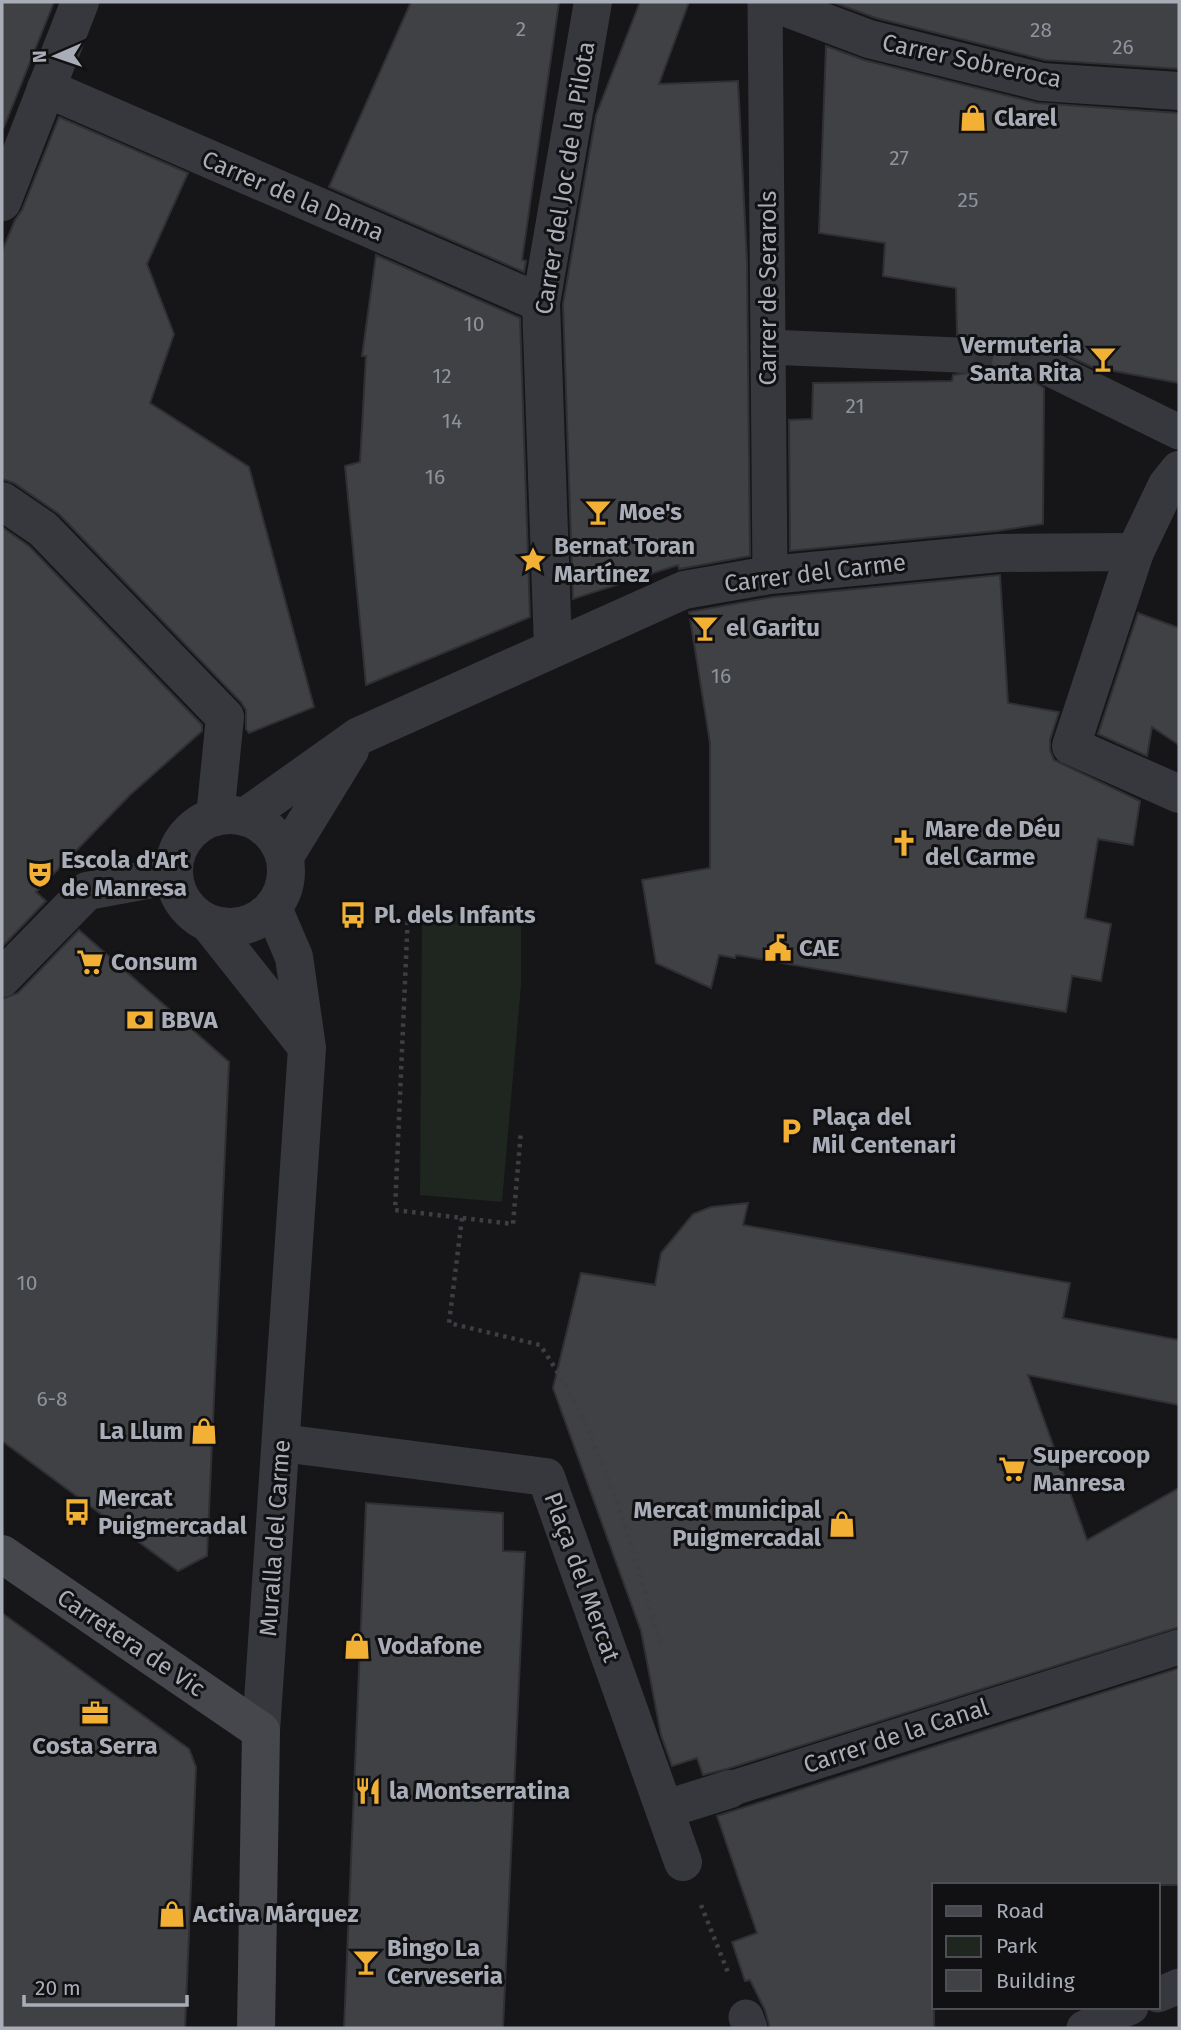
<svg xmlns="http://www.w3.org/2000/svg" width="1181" height="2030" font-family="'Fira Sans',sans-serif">
<style>
.green{fill:#1e261f}
.building{fill:#404145;stroke:#303034;stroke-width:2}
.lines{fill:none;stroke-linecap:round;stroke-linejoin:round}
.pedestrian-tunnel{stroke:#333438;stroke-width:35;stroke-dasharray:35 18;stroke-linecap:butt}
.path{stroke:#3d3f44;stroke-width:4.5;stroke-dasharray:3.5 5;stroke-linecap:butt}
.pedestrian{stroke:#37383d;stroke-width:35}
.minor{stroke:#37383d;stroke-width:38}
.secondary{stroke:#45474d;stroke-width:38}
.labels{text-anchor:middle;stroke-width:6;stroke-linejoin:round;paint-order:stroke}
.number-label{font-size:21px;fill:#8e929b}
.street-label{font-size:24px;fill:#a8adb8;stroke:#111113}
.poi-label{font-size:24px;font-weight:bold;fill:#a8adb8;stroke:#111113;text-anchor:start}
</style>
<rect width="100%" height="100%" fill="#161618"/>
<polygon class="green" points="521,904 521,985 502,1202 420,1195 422,920"/>
<g class="building">
<polygon points="2,2 54,2 4,127 2,126"/>
<polygon points="411,2 559,2 522,260 526,261 524,272 329,187"/>
<polygon points="640,2 689,2 659,84 738,81 747,261 750,556 679,569 678,565 573,599 563,304 596,115"/>
<polygon points="832,2 1179,2 1179,69 1045,60 876,18"/>
<polygon points="826,46 864,60 1037,103 1179,113 1179,383 1092,367 1054,349 1044,347 1034,351 1026,368 1030,379 1044,388 1043,524 997,531 790,551 789,420 812,419 813,383 952,381 953,375 967,373 975,366 978,357 976,346 969,338 957,335 956,288 883,276 885,243 819,233"/>
<polygon points="59,117 188,173 147,264 174,334 150,403 249,467 314,707 249,733 246,729 246,710 241,702 59,514 14,483 2,479 2,251 15,220 22,210"/>
<polygon points="376,255 520,318 530,617 366,685 345,466 360,462 366,356 362,356"/>
<polygon points="2,527 29,546 202,725 202,731 130,795 36,892 46,901 2,947"/>
<polygon points="1000,575 1008,703 1059,712 1050,740 1050,750 1054,760 1140,801 1133,845 1098,839 1085,918 1111,924 1101,981 1072,976 1066,1012 736,955 735,958 719,955 711,988 656,963 642,880 710,868 710,743 689,612 773,597"/>
<polygon points="1138,613 1179,628 1179,745 1152,727 1147,756 1098,734"/>
<polygon points="79,930 229,1062 207,1556 178,1571 2,1441 2,999 18,993"/>
<polygon points="748,1203 743,1225 1070,1283 1063,1318 1179,1340 1179,1405 1028,1375 1087,1540 1179,1488 1179,1627 730,1768 703,1775 697,1758 672,1766 661,1735 641,1631 553,1388 581,1273 655,1285 661,1253 693,1214 711,1207"/>
<polygon points="366,1503 503,1513 503,1551 525,1552 503,2028 344,2028"/>
<polygon points="2,1613 189,1749 196,1767 185,2028 2,2028"/>
<polygon points="1179,1668 1179,1885 934,1885 934,2028 770,2028 765,2010 750,1980 745,1981 732,1942 757,1933 717,1816"/>
</g>
<g class="lines">
<polyline class="pedestrian-tunnel" points="958,355 1046,367"/>
<g class="path">
<polyline points="408,913 395,1210 513,1224 521,1131"/>
<path d="M462,1218L449,1323L540,1345C601,1433 631,1542 660,1643"/>
<polyline points="701,1905 729,1975"/>
</g>
<g class="pedestrian">
<polyline points="765,2 770,575"/>
<polyline points="768,347 958,355"/>
<polyline points="1046,367 1179,432"/>
<polyline points="730,1789 1179,1647"/>
<polyline points="1158,1995 1179,1986"/>
<polyline points="746,2017 750,2028"/>
<polyline points="1084,2028 1131,2007"/>
</g>
<g class="minor">
<polyline points="771,2 869,39 1042,82 1179,91"/>
<polyline points="46,88 541,303"/>
<polyline points="2,202 80,2"/>
<polyline points="1179,470 1167,485 1135,552 1071,746 1179,794"/>
<polyline points="2,501 43,529 225,717 215,817"/>
<polyline points="553,648 541,303 593,2"/>
<circle cx="230" cy="871" r="56"/>
<polyline points="245,817 359,736 684,590 770,575 999,553 1135,552"/>
<polyline points="285,856 350,750"/>
<polyline points="210,925 306,1046"/>
<polyline points="2,978 87,891 174,875"/>
<polyline points="282,1443 546,1477 683,1862"/>
<polyline points="261,1731 307,1048 294,957 273,908"/>
<polyline points="666,1809 730,1789"/>
</g>
<polyline class="secondary" points="2,1554 261,1731 256,2028"/>
</g>
<defs>
<symbol id="shop-bare" viewBox="-9 -9 18 18"><path d="M-5-2.5h2.3a2.7 3.5 0 0 1 5.4 0H5L5.5 6h-11ZM-1.5-2.5h3a1.5 2.3 0 0 0-3 0Z" fill="#f2b134" stroke="#111113" stroke-width="2.5" paint-order="stroke"/></symbol>
<symbol id="bar-bare" viewBox="-9 -9 18 18"><path d="M-6-5H6L.8 .8V4.5H3.5V6h-7V4.5H-.8V.8Z" fill="#f2b134" stroke="#111113" stroke-width="2.5" paint-order="stroke"/></symbol>
<symbol id="sight-bare" viewBox="-9 -9 18 18"><path d="M0-6L1.8-2.2L6-1.7L2.9 1.2L3.7 5.4L0 3.3L-3.7 5.4L-2.9 1.2L-6-1.7L-1.8-2.2Z" fill="#f2b134" stroke="#111113" stroke-width="2.5" paint-order="stroke"/></symbol>
<symbol id="church-bare" viewBox="-9 -9 18 18"><path d="M-1.2-6h2.4v3.5h3.3v2.4h-3.3V6h-2.4V-.1h-3.3v-2.4h3.3Z" fill="#f2b134" stroke="#111113" stroke-width="2.5" paint-order="stroke"/></symbol>
<symbol id="theatre-bare" viewBox="-9 -9 18 18"><path d="M-5-5.5Q0-4 5-5.5V0Q5 5 0 6Q-5 5-5 0ZM-3.3-2.5H-1v1.5H-3.3ZM1-2.5H3.3v1.5H1ZM-2.8 1Q0 5.5 2.8 1Z" fill="#f2b134" stroke="#111113" stroke-width="2.5" paint-order="stroke"/></symbol>
<symbol id="bus-bare" viewBox="-9 -9 18 18"><path d="M-5-6H5V4H4V6H2V4H-2V6H-4V4H-5ZM-3.5-4V0h7V-4ZM-3.5 1.2v1.5H-2V1.2ZM2 1.2v1.5H3.5V1.2Z" fill="#f2b134" stroke="#111113" stroke-width="2.5" paint-order="stroke"/></symbol>
<symbol id="civic-bare" viewBox="-9 -9 18 18"><path d="M-.6-6.5H3V-4.5H.6V-3L4-1V1h2V6H-6V1h2V-1L-.6-3ZM-1.2 2.5V6h2.4V2.5Z" fill="#f2b134" stroke="#111113" stroke-width="2.5" paint-order="stroke"/></symbol>
<symbol id="supermarket-bare" viewBox="-9 -9 18 18"><path d="M-6-5.5h2.5l.6 2H6L4.5 2H-2.5L-4.4-4H-6ZM-1.5 3.2a1.3 1.3 0 1 0 .1 0ZM3 3.2a1.3 1.3 0 1 0 .1 0Z" fill="#f2b134" stroke="#111113" stroke-width="2.5" paint-order="stroke"/></symbol>
<symbol id="bank-bare" viewBox="-9 -9 18 18"><path d="M-6-4H6V4H-6ZM0-2.3a2.3 2.3 0 1 0 0 4.6a2.3 2.3 0 1 0 0-4.6Z" fill="#f2b134" stroke="#111113" stroke-width="2.5" paint-order="stroke"/></symbol>
<symbol id="parking-bare" viewBox="-9 -9 18 18"><path d="M-3.5-5.5H1a3.5 3.5 0 0 1 0 7H-1V5.5H-3.5ZM-1-3.4V-.6H.8a1.4 1.4 0 0 0 0-2.8Z" fill="#f2b134" stroke="#111113" stroke-width="2.5" paint-order="stroke"/></symbol>
<symbol id="office-bare" viewBox="-9 -9 18 18"><path d="M-6-3h4V-5.5h4V-3h4V5H-6ZM-1-4.5V-3h2v-1.5ZM-6 0V1H6V0Z" fill="#f2b134" stroke="#111113" stroke-width="2.5" paint-order="stroke"/></symbol>
<symbol id="restaurant-bare" viewBox="-9 -9 18 18"><path d="M-5-6h1v4h1v-4h1v4h1v-4h1v5L-1.5 .5V6h-2V.5L-5-1ZM5-6V6H3V1.5H1.5Q1.5-4 5-6Z" fill="#f2b134" stroke="#111113" stroke-width="2.5" paint-order="stroke"/></symbol>
</defs>
<g fill-rule="evenodd">
<use href="#shop-bare" x="954" y="99" width="38" height="38"/>
<use href="#bar-bare" x="1084" y="340" width="38" height="38"/>
<use href="#bar-bare" x="579" y="493" width="38" height="38"/>
<use href="#sight-bare" x="514" y="541" width="38" height="38"/>
<use href="#bar-bare" x="686" y="609" width="38" height="38"/>
<use href="#church-bare" x="885" y="824" width="38" height="38"/>
<use href="#theatre-bare" x="21" y="855" width="38" height="38"/>
<use href="#bus-bare" x="334" y="896" width="38" height="38"/>
<use href="#civic-bare" x="759" y="929" width="38" height="38"/>
<use href="#supermarket-bare" x="71" y="943" width="38" height="38"/>
<use href="#bank-bare" x="121" y="1001" width="38" height="38"/>
<use href="#parking-bare" x="772" y="1112" width="38" height="38"/>
<use href="#shop-bare" x="185" y="1412" width="38" height="38"/>
<use href="#supermarket-bare" x="993" y="1450" width="38" height="38"/>
<use href="#bus-bare" x="58" y="1493" width="38" height="38"/>
<use href="#shop-bare" x="823" y="1505" width="38" height="38"/>
<use href="#shop-bare" x="338" y="1627" width="38" height="38"/>
<use href="#office-bare" x="76" y="1694" width="38" height="38"/>
<use href="#restaurant-bare" x="349" y="1772" width="38" height="38"/>
<use href="#shop-bare" x="153" y="1895" width="38" height="38"/>
<use href="#bar-bare" x="347" y="1943" width="38" height="38"/>
</g>
<g class="labels">
<g class="number-label">
<text x="521" y="36">2</text>
<text x="1041" y="37">28</text>
<text x="1123" y="54">26</text>
<text x="899" y="165">27</text>
<text x="968" y="207">25</text>
<text x="474" y="331">10</text>
<text x="442" y="383">12</text>
<text x="855" y="413">21</text>
<text x="452" y="428">14</text>
<text x="435" y="484">16</text>
<text x="721" y="683">16</text>
<text x="27" y="1290">10</text>
<text x="52" y="1406">6-8</text>
</g>
<g class="street-label">
<text transform="translate(972 61) rotate(12)" y="8">Carrer Sobreroca</text>
<text transform="translate(565 178) rotate(-81)" y="8">Carrer del Joc de la Pilota</text>
<text transform="translate(293 196) rotate(23)" y="8">Carrer de la Dama</text>
<text transform="translate(768 288) rotate(-90)" y="8">Carrer de Serarols</text>
<text transform="translate(815 573) rotate(-7)" y="8">Carrer del Carme</text>
<text transform="translate(275 1538) rotate(-86)" y="8">Muralla del Carme</text>
<text transform="translate(582 1577) rotate(70)" y="8">Plaça del Mercat</text>
<text transform="translate(131 1643) rotate(34)" y="8">Carretera de Vic</text>
<text transform="translate(896 1736) rotate(-18)" y="8">Carrer de la Canal</text>
</g>
<g class="poi-label">
<text x="994" y="126">Clarel</text>
<text x="1082" y="353" text-anchor="end">Vermuteria<tspan x="1082" dy="28">Santa Rita</tspan></text>
<text x="619" y="520">Moe's</text>
<text x="554" y="554">Bernat Toran<tspan x="554" dy="28">Martínez</tspan></text>
<text x="726" y="636">el Garitu</text>
<text x="925" y="837">Mare de Déu<tspan x="925" dy="28">del Carme</tspan></text>
<text x="61" y="868">Escola d'Art<tspan x="61" dy="28">de Manresa</tspan></text>
<text x="374" y="923">Pl. dels Infants</text>
<text x="799" y="956">CAE</text>
<text x="111" y="970">Consum</text>
<text x="161" y="1028">BBVA</text>
<text x="812" y="1125">Plaça del<tspan x="812" dy="28">Mil Centenari</tspan></text>
<text x="183" y="1439" text-anchor="end">La Llum</text>
<text x="1033" y="1463">Supercoop<tspan x="1033" dy="28">Manresa</tspan></text>
<text x="98" y="1506">Mercat<tspan x="98" dy="28">Puigmercadal</tspan></text>
<text x="821" y="1518" text-anchor="end">Mercat municipal<tspan x="821" dy="28">Puigmercadal</tspan></text>
<text x="378" y="1654">Vodafone</text>
<text x="95" y="1754" text-anchor="middle">Costa Serra</text>
<text x="389" y="1799">la Montserratina</text>
<text x="193" y="1922">Activa Márquez</text>
<text x="387" y="1956">Bingo La<tspan x="387" dy="28">Cerveseria</tspan></text>
</g>
</g>
<rect width="1181" height="2030" fill="none" stroke="#a8adb8" stroke-width="7"/>
<rect x="932" y="1883" width="228" height="126" fill="#111113" stroke="#4d4f55" stroke-width="2"/>
<rect x="946" y="1906" width="35" height="10" fill="#45474d" stroke="#4d4f55" stroke-width="2"/>
<text x="996" y="1918" font-size="21" fill="#a8adb8">Road</text>
<rect x="946" y="1936" width="35" height="21" fill="#1e261f" stroke="#4d4f55" stroke-width="2"/>
<text x="996" y="1953" font-size="21" fill="#a8adb8">Park</text>
<rect x="946" y="1970" width="35" height="21" fill="#404145" stroke="#4d4f55" stroke-width="2"/>
<text x="996" y="1988" font-size="21" fill="#a8adb8">Building</text>
<g transform="translate(56 56) rotate(268)" stroke="#111113" stroke-width="5" paint-order="stroke">
<path d="M0-5L12 26L0 18L-12 26Z" fill="#a8adb8"/>
<text y="-10" font-size="19" font-weight="bold" text-anchor="middle" fill="#a8adb8">N</text>
</g>
<path d="M24 1995v10h163v-10" fill="none" stroke="#a8adb8" stroke-width="3.5"/>
<text x="35" y="1995" font-size="21" fill="#a8adb8" stroke="#111113" stroke-width="5" paint-order="stroke">20 m</text>
</svg>
